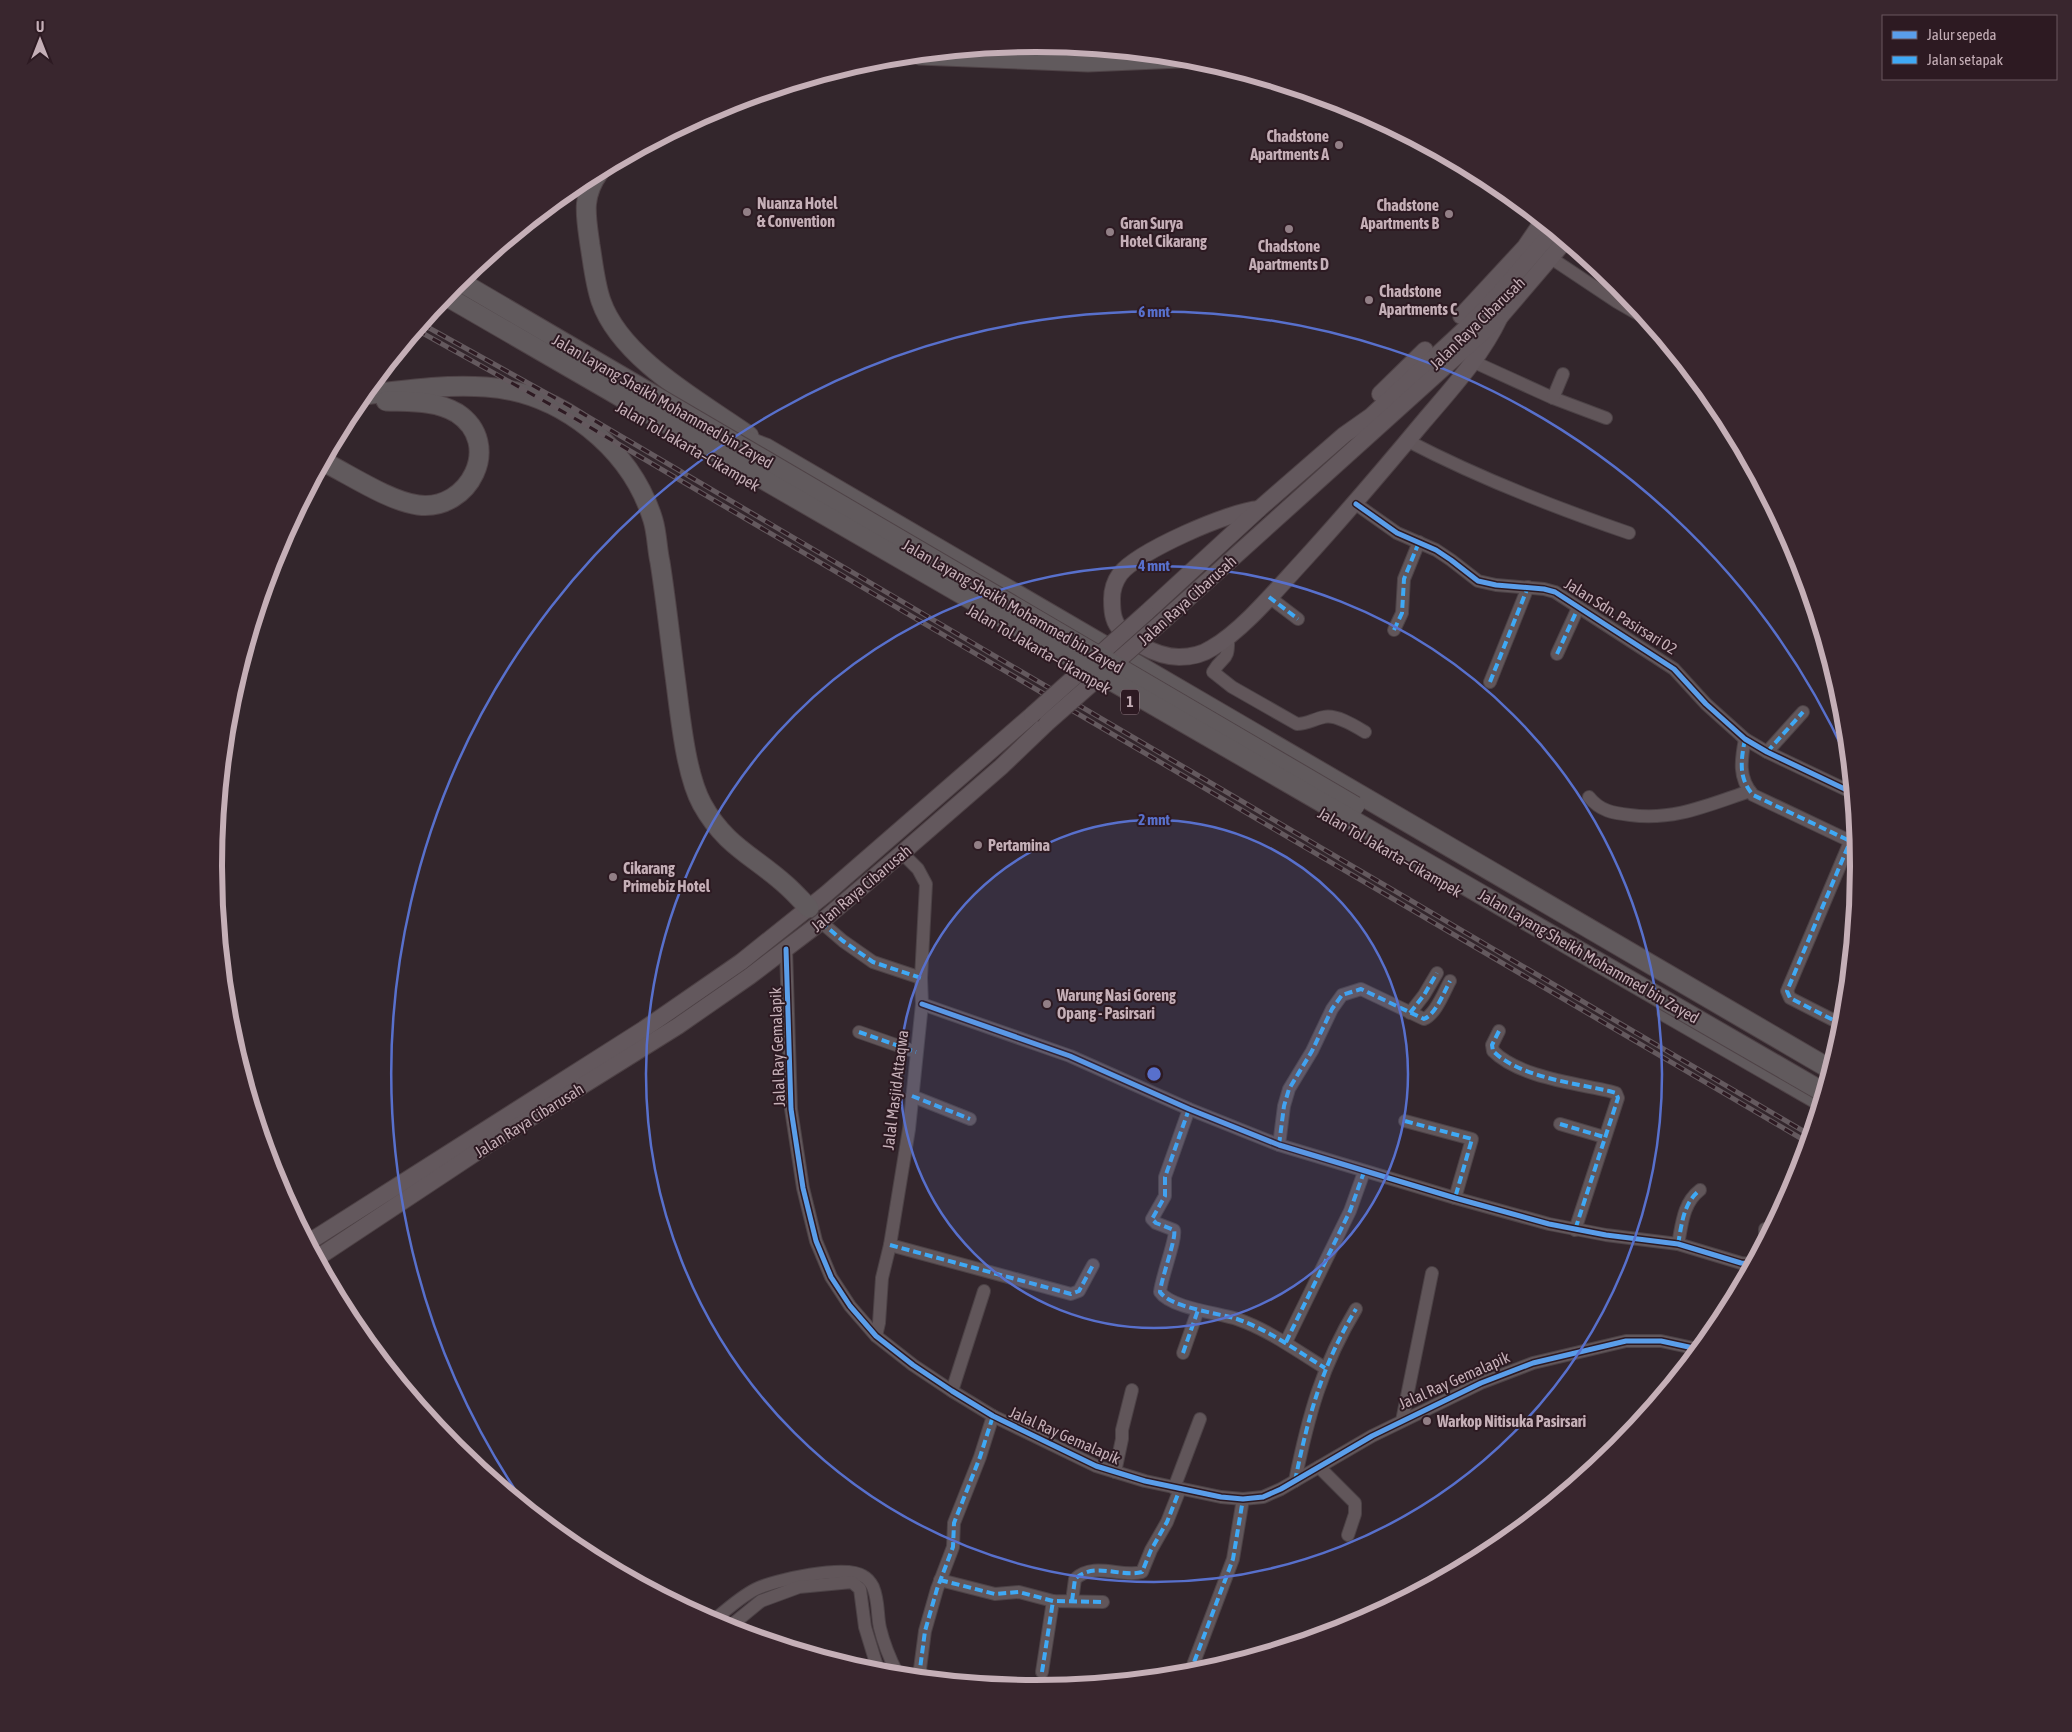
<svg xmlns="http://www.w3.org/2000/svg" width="2072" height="1732" font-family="'Asap Condensed',sans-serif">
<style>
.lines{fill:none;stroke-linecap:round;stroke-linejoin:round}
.minor-casing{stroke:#4c4246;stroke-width:14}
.major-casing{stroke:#4d4145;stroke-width:18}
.highway-casing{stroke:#4f4347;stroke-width:21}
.minor{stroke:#61565a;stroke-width:12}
.major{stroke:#63585d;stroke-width:16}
.highway{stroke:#615a5d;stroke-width:19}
.rail-casing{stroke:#64595e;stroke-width:5}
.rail{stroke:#2d1a22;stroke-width:3;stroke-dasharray:9;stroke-linecap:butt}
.major-bridge-casing{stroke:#4d4145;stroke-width:18;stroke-linecap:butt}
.highway-bridge-casing{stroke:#4f4347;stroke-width:21;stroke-linecap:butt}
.major-bridge{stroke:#63585d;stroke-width:16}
.highway-bridge{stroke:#615a5d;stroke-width:19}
.quiet{stroke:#3fa9f5;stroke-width:4;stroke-dasharray:8 4;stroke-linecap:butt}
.cycleway-casing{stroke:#2d1a22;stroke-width:8}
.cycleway{stroke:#5a9eea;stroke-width:5}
.ring{fill:none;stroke:#5870cc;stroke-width:2.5}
.poi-dot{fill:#927f86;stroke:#2d1a22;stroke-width:2}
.labels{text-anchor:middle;stroke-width:4;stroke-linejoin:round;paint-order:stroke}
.shield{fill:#2d1a22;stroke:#97828a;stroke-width:1}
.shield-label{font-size:15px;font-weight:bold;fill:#c5afb7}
.poi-label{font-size:16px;font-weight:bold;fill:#c5afb7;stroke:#2d1a22;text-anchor:start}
.street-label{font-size:16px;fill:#c5afb7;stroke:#2d1a22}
.rim{fill:none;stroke:#c5afb7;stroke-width:6}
.centre{fill:#5870cc;stroke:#2d1a22;stroke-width:2.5}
.ring-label{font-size:15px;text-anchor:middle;font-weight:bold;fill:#5870cc;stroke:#2d1a22;stroke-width:4;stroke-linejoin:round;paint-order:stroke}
</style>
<rect width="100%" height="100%" fill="#33262c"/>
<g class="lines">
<defs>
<g id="minor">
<polyline points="1551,258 1617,302 1645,318"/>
<polyline points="1474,362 1553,398 1606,418"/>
<polyline points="1553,398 1563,374"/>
<path d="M1408,441C1479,478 1553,507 1629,533"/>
<polyline points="1356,504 1397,533 1436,550 1451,560 1478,581 1496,585 1544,589 1555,592 1674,669 1706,704 1745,739 1767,752 1851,792"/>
<polyline points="1269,597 1298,619"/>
<polyline points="1394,630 1402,613 1404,579 1419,542"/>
<path d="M1228,637C1229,664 1223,654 1213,672L1232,687L1297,724C1307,724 1314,719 1324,717C1336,714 1355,726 1365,732"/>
<polyline points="1557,654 1578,608"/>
<polyline points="1490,682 1528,587"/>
<path d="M1745,739C1741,760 1738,778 1753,795L1850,841"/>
<polyline points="1767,752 1803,712"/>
<path d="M1589,797C1600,811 1613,813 1630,815C1674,821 1708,805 1750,791"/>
<polyline points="821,922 843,941 873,962 921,978"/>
<polyline points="786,949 791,1109 803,1188 816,1241 831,1277 850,1306 876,1336 913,1365 952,1391 993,1416 1096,1466 1145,1481 1221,1497 1243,1499 1263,1497 1281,1489 1372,1436 1481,1383 1533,1363 1626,1341 1661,1341 1698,1349"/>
<polyline points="922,1004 1070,1056 1189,1109 1279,1145 1455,1198 1549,1224 1606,1235 1678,1244 1741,1263 1751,1264"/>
<polyline points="1410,1013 1424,995 1437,973"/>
<polyline points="1843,1025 1790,998 1787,991 1855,830"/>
<path d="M1499,1031L1492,1045L1493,1051C1519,1077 1574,1083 1609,1091L1616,1093L1618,1098L1575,1230"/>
<polyline points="859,1032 916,1052"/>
<polyline points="912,1096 970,1119"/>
<path d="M1189,1109L1165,1177V1196L1152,1219L1156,1223L1174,1230C1177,1237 1161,1279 1160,1292C1171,1308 1219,1313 1237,1319C1269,1330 1297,1351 1325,1368"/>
<polyline points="1405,1121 1472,1139 1455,1198"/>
<polyline points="1560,1124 1604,1137"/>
<path d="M1279,1145L1284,1106L1289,1089L1312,1051L1332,1009L1342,995L1361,989L1424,1019C1436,1014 1444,992 1450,981"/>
<polyline points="1765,1238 1765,1229"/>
<path d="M1678,1244C1682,1224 1683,1203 1700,1190"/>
<polyline points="890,1245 1071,1294 1079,1291 1093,1265"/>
<polyline points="876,1336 879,1323 882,1278 890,1245 909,1129 922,1004 921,978 926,884 918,869 902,853"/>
<polyline points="1286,1342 1350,1211 1364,1172"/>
<polyline points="1183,1353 1198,1310"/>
<polyline points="952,1391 984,1291"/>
<polyline points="1402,1421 1432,1273"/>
<polyline points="1319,1467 1355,1503 1355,1514 1348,1535"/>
<polyline points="1115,1472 1122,1439 1122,1430 1132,1390"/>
<path d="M1295,1481C1308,1417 1322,1365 1356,1309"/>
<polyline points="1174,1488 1200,1419"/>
<polyline points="940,1580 995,1594 1019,1592 1053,1601 1103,1602"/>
<path d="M1072,1601L1075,1579C1094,1561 1121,1578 1142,1572L1151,1550L1167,1522L1180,1489"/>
<path d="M713,1621C726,1610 740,1597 756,1589C774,1580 846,1564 863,1576C867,1578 871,1583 873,1587C879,1601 877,1615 880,1628C884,1645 890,1659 898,1675"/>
<polyline points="728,1628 761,1601 799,1587 852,1582 860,1589 865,1627 879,1673"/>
<polyline points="1042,1672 1053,1601"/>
<polyline points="1190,1673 1233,1559 1243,1499"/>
<polyline points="922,1677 920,1669 925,1631 937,1589 953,1547 954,1523 980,1457 993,1416"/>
</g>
<g id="major">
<polyline points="1461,316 1525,247 1542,222"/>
<polyline points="1380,394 1425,350"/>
<path d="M1259,509C1230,511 1138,551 1120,574C1115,581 1112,591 1112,599C1112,605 1112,612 1114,618C1120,639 1158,657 1179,657C1190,657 1203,654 1212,648C1243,630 1277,589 1302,562C1344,516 1384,469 1424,421C1452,388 1481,357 1500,317"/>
<polyline points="1146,613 1259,509 1344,435 1371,416 1470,324 1497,296 1553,231"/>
<polyline points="1163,621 1500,317 1565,241"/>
<polyline points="309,1242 644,1029 741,962 826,894 1032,715"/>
<polyline points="317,1258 489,1144 678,1026 750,976 821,922 902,853 1001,767 1047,723"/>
</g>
<g id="highway">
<polyline points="919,55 1088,62 1180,58"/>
<path d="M599,172C581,197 586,216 590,245C593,263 595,284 601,301C621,359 701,402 749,436"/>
<path d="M364,395C405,390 445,384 486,387C561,392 631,448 653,520C657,533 657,549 660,562C666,600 670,638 675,676C680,712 685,773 702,804C725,846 754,856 786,885C794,892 801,900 809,908"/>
<polyline points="731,435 766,448 1830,1069"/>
<path d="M324,462C350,475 389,501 418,505C469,512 504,444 457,413C436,400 409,402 386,401"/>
<polyline points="1667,1013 1820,1101"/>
</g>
</defs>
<use href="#minor" class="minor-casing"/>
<use href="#major" class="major-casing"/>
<use href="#highway" class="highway-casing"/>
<use href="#minor" class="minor"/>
<use href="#major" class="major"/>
<use href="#highway" class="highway"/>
<defs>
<g id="rail">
<polyline points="422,324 573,408 1810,1135"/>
<polyline points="417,330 569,415 1807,1142"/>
</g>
</defs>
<use href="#rail" class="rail-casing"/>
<use href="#rail" class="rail"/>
<defs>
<g id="major-bridge">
<polyline points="1032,715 1146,613"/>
<polyline points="1047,723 1163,621"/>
</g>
<g id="highway-bridge">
<polyline points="459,281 1355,806"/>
<polyline points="446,296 1823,1092"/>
</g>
</defs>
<use href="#major-bridge" class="major-bridge-casing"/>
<use href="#highway-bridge" class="highway-bridge-casing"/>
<use href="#major-bridge" class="major-bridge"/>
<use href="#highway-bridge" class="highway-bridge"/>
<g class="quiet">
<polyline points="1269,597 1298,619"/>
<polyline points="1394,630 1402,613 1404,579 1419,542"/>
<polyline points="1557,654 1578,608"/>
<polyline points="1490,682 1528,587"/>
<path d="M1745,739C1741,760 1738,778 1753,795L1850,841"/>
<polyline points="1767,752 1803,712"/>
<polyline points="821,922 843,941 873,962 921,978"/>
<polyline points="1410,1013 1424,995 1437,973"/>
<polyline points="1843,1025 1790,998 1787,991 1855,830"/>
<path d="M1499,1031L1492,1045L1493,1051C1519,1077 1574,1083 1609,1091L1616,1093L1618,1098L1575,1230"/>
<polyline points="859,1032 916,1052"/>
<polyline points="912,1096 970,1119"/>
<path d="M1189,1109L1165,1177V1196L1152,1219L1156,1223L1174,1230C1177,1237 1161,1279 1160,1292C1171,1308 1219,1313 1237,1319C1269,1330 1297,1351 1325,1368"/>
<polyline points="1405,1121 1472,1139 1455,1198"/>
<polyline points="1560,1124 1604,1137"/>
<path d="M1279,1145L1284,1106L1289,1089L1312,1051L1332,1009L1342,995L1361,989L1424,1019C1436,1014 1444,992 1450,981"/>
<polyline points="1765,1238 1765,1229"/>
<path d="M1678,1244C1682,1224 1683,1203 1700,1190"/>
<polyline points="890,1245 1071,1294 1079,1291 1093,1265"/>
<polyline points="1286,1342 1350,1211 1364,1172"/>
<polyline points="1183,1353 1198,1310"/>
<path d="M1295,1481C1308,1417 1322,1365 1356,1309"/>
<polyline points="940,1580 995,1594 1019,1592 1053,1601 1103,1602"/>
<path d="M1072,1601L1075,1579C1094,1561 1121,1578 1142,1572L1151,1550L1167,1522L1180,1489"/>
<polyline points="1042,1672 1053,1601"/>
<polyline points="1190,1673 1233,1559 1243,1499"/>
<polyline points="922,1677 920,1669 925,1631 937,1589 953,1547 954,1523 980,1457 993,1416"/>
</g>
<defs>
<g id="cycleway">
<polyline points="1356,504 1397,533 1436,550 1451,560 1478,581 1496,585 1544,589 1555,592 1674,669 1706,704 1745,739 1767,752 1851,792"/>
<polyline points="786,949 791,1109 803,1188 816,1241 831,1277 850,1306 876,1336 913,1365 952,1391 993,1416 1096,1466 1145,1481 1221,1497 1243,1499 1263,1497 1281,1489 1372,1436 1481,1383 1533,1363 1626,1341 1661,1341 1698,1349"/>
<polyline points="922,1004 1070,1056 1189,1109 1279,1145 1455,1198 1549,1224 1606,1235 1678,1244 1741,1263 1751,1264"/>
</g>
</defs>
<use href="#cycleway" class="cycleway-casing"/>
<use href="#cycleway" class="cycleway"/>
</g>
<circle cx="1154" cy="1074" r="254" fill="#5870cc" fill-opacity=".12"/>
<g class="ring">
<circle cx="1154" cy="1074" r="254"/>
<circle cx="1154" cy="1074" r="508"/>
<path d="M526 1506A762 762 0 1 1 1847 758"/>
</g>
<g class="poi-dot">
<circle cx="1339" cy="145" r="5"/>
<circle cx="747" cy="212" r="5"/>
<circle cx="1449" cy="214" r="5"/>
<circle cx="1289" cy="229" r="5"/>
<circle cx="1110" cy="232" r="5"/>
<circle cx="1369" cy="300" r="5"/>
<circle cx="978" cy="845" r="5"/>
<circle cx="613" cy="877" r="5"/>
<circle cx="1047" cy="1004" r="5"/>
<circle cx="1427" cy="1421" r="5"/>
</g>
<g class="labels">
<rect class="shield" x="1121" y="689.5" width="18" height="25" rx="4"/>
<g class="shield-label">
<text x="1130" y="707">1</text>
</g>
<g class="poi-label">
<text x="1329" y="142" text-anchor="end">Chadstone<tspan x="1329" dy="18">Apartments A</tspan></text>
<text x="757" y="209">Nuanza Hotel<tspan x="757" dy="18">&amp; Convention</tspan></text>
<text x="1439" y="211" text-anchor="end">Chadstone<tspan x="1439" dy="18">Apartments B</tspan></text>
<text x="1120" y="229">Gran Surya<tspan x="1120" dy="18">Hotel Cikarang</tspan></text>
<text x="1289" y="252" text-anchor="middle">Chadstone<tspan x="1289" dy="18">Apartments D</tspan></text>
<text x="1379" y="297">Chadstone<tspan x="1379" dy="18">Apartments C</tspan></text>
<text x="988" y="851">Pertamina</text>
<text x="623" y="874">Cikarang<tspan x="623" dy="18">Primebiz Hotel</tspan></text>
<text x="1057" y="1001">Warung Nasi Goreng<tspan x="1057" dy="18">Opang - Pasirsari</tspan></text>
<text x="1437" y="1427">Warkop Nitisuka Pasirsari</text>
</g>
<g class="street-label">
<text transform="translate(1477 323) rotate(-44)" y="6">Jalan Raya Cibarusah</text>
<text transform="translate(663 401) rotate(30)" y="6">Jalan Layang Sheikh Mohammed bin Zayed</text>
<text transform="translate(688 446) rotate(30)" y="6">Jalan Tol Jakarta–Cikampek</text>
<text transform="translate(1187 600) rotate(-42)" y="6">Jalan Raya Cibarusah</text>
<text transform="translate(1013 606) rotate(30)" y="6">Jalan Layang Sheikh Mohammed bin Zayed</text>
<text transform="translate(1621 616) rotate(32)" y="6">Jalan Sdn. Pasirsari 02</text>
<text transform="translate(1039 649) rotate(30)" y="6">Jalan Tol Jakarta–Cikampek</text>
<text transform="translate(1390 852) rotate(30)" y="6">Jalan Tol Jakarta–Cikampek</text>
<text transform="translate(861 888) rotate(-40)" y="6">Jalan Raya Cibarusah</text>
<text transform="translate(1589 956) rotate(30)" y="6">Jalan Layang Sheikh Mohammed bin Zayed</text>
<text transform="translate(777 1047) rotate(-92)" y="6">Jalal Ray Gemalapik</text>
<text transform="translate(895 1090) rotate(-83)" y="6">Jalal Masjid Attaqwa</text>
<text transform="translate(529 1120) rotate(-32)" y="6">Jalan Raya Cibarusah</text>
<text transform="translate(1454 1380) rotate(-24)" y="6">Jalal Ray Gemalapik</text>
<text transform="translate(1065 1435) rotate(24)" y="6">Jalal Ray Gemalapik</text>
</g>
</g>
<path d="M0 0H2072V1732H0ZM222 866a814 814 0 1 1 1628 0a814 814 0 1 1-1628 0Z" fill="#39262e" fill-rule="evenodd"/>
<path class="rim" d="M222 866a814 814 0 1 1 1628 0a814 814 0 1 1-1628 0Z"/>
<circle cx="1154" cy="1074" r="8" class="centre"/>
<g class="ring-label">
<text x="1154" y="317">6 mnt</text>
<text x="1154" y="571">4 mnt</text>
<text x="1154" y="825">2 mnt</text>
</g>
<rect x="1882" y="15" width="175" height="65" fill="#2d1a22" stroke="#6a565e"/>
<rect x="1892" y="31" width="25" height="8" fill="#5a9eea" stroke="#6a565e"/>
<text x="1927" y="40" font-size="15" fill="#c5afb7">Jalur sepeda</text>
<rect x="1892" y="56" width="25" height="8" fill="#3fa9f5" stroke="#6a565e"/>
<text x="1927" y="65" font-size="15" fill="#c5afb7">Jalan setapak</text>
<g transform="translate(40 40)" stroke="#2d1a22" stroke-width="4" paint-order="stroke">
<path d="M0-4L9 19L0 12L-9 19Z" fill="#c5afb7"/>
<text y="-8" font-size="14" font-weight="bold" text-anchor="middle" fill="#c5afb7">U</text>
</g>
</svg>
